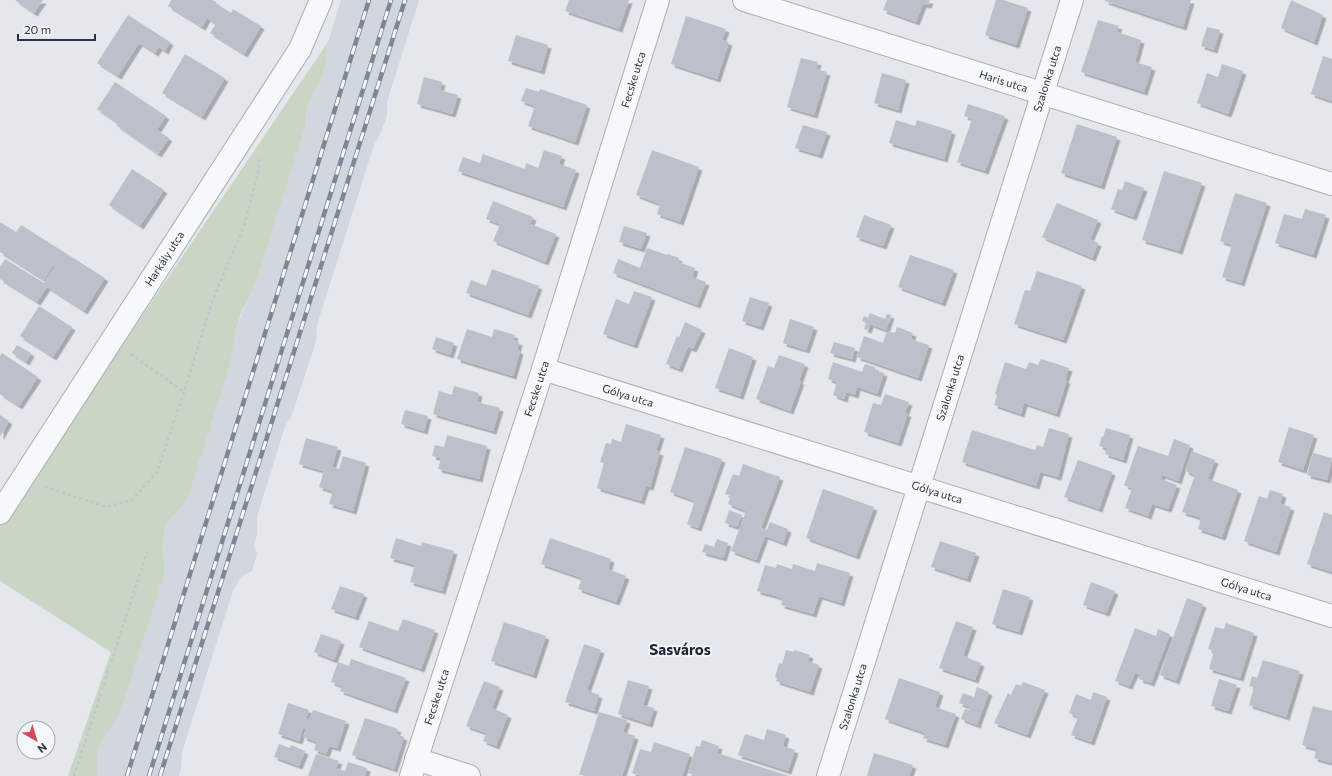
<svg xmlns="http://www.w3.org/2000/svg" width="1332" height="776" font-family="Commissioner,sans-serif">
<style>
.built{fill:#d2d6de}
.green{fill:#c9d6c5}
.building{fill:#bbc0ca;filter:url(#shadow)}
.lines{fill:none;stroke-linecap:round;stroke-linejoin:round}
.minor-casing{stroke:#a9aeb7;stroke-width:24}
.path{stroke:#c2c5cb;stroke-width:2.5;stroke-dasharray:3 3;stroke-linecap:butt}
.minor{stroke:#f7f8fa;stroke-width:22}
.rail-casing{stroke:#7d8696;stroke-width:4.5}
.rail{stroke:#f4f6f9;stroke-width:3;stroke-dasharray:9;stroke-linecap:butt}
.labels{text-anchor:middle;stroke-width:3.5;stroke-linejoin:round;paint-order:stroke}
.street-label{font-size:11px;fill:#2b3445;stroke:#f4f6f9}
.district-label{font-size:15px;font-weight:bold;fill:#1d2536;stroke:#f4f6f9}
</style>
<defs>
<filter id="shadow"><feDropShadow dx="3.5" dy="3.5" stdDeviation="0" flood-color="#0004"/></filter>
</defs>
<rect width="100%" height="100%" fill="#e4e7ec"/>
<polygon class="built" points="341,0 419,0 387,102 387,116 381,132 374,145 317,325 316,341 292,415 285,426 257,517 257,534 254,545 257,554 252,571 241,577 233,591 182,752 181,769 179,776 97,776 97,753 103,739 120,714 165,572 162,543 167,523 187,501 231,362 236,331 242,313 255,286 306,124 307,110 313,93 321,80 326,64 328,42"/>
<polygon class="green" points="328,42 326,64 321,80 313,93 307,109 306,124 255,286 241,313 236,331 231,362 187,501 167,523 162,543 165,572 120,714 103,739 97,753 97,776 68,776 111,652 0,581 0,525"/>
<g class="building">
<polygon points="15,0 43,0 34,13"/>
<polygon points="171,0 212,0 216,2 216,3 231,13 233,9 261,26 244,54 210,33 216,24 207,18 202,27 168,6"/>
<polygon points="569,0 629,0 619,29 565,11"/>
<polygon points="887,0 930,0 928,5 923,4 916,22 883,10"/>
<polygon points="996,0 1003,0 1028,8 1016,45 985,35"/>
<polygon points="1105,0 1191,0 1183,27 1105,1"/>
<polygon points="1291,0 1323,15 1314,42 1281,28"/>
<polygon points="128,15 170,42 165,51 159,47 155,53 139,43 118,76 97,63"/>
<polygon points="686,16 726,29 722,40 729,42 717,79 671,64"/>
<polygon points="1098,20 1119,26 1117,32 1141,40 1135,62 1152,67 1144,92 1081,72"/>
<polygon points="1207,27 1220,30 1214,50 1201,46"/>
<polygon points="516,35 548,45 541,71 508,61"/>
<polygon points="185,54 225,78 202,117 162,93"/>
<polygon points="1323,56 1332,59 1332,101 1311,94"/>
<polygon points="801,58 818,62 816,69 827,72 814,115 787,107"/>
<polygon points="1222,64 1243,71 1228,114 1197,103 1207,73 1218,77"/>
<polygon points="882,73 906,80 898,110 874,103"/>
<polygon points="424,77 442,82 440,90 458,95 452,114 417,104"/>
<polygon points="115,82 166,116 157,130 169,138 158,154 116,125 118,123 97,109"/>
<polygon points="526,88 539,92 540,89 587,105 575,142 528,126 535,106 521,101"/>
<polygon points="968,104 1005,116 985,171 957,162 972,119 964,116"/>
<polygon points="896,120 915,126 917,120 952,131 944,159 889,143"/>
<polygon points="1077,124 1117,137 1101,186 1061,173"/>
<polygon points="803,125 827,132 819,155 795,148"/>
<polygon points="544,150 562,156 559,164 576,170 563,207 458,171 463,157 480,163 483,154 525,169 526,163 538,168"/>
<polygon points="652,150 699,167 680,222 657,214 660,204 636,195"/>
<polygon points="132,169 164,190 140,226 109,205"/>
<polygon points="1164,171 1202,183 1179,251 1142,240"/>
<polygon points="1125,181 1144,188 1133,217 1111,209 1118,189 1122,190"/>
<polygon points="1235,193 1267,203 1241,283 1222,277 1232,245 1220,241"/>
<polygon points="493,201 533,217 530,224 556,234 545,262 493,241 500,224 486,219"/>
<polygon points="1057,203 1098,220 1090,239 1098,243 1092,258 1042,237"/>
<polygon points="1305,209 1326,215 1313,255 1275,243 1284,214 1302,219"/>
<polygon points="864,215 891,225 883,246 856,237"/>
<polygon points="0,222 16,232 21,225 105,278 84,311 47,287 37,302 0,279 0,267 5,259 44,283 55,266 53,265 44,280 0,252"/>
<polygon points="624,226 647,233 641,249 619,242"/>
<polygon points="647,248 667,255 668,254 679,258 678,262 695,268 692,277 706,282 697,305 613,273 618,259 640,268"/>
<polygon points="910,255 954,270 942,303 898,287"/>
<polygon points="492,269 539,286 528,315 466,293 471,280 486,286"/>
<polygon points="1037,271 1082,286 1063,340 1014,324 1025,290 1030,291"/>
<polygon points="634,291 652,297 634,345 603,334 616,299 629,304"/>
<polygon points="750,297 769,303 760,327 742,321"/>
<polygon points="39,306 72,327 53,357 20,336"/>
<polygon points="870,313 885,319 887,314 891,315 886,330 870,324 868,330 864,329 866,323 862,321 864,316 868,318"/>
<polygon points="790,319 814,327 806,350 783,343"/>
<polygon points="685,322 702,330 693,349 688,347 679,369 666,364 677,336 679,337"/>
<polygon points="897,327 913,333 911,339 929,345 918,378 857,357 864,336 883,343 887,331 895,333"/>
<polygon points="467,329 492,337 494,329 515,335 513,340 519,342 517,350 520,351 513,376 457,359"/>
<polygon points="436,337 454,343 450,355 432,349"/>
<polygon points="834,342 855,348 852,359 830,353"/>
<polygon points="17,345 31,353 26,362 12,353"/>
<polygon points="729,348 753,357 740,396 715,388"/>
<polygon points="2,353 38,377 19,406 0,394 0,356"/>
<polygon points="779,355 805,364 799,381 801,381 790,411 756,399 768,366 774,368"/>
<polygon points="1041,359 1069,368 1065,380 1067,380 1056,414 1024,403 1021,414 994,405 997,395 995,394 1005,362 1026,369 1029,362 1038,365"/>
<polygon points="833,362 862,372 865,364 875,367 875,370 884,373 877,394 857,387 855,395 846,392 844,399 833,395 837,382 828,379"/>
<polygon points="454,386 479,393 477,402 500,408 493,431 433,414 439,391 452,395"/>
<polygon points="885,394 909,402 905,413 908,413 898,443 864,432 873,403 881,405"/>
<polygon points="405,410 428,416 424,431 401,424"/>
<polygon points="0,415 9,421 0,437"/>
<polygon points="626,424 661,435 656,451 660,452 650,487 646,486 641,501 597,488 604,463 600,462 606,443 611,444 612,439 621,442"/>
<polygon points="1289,427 1314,435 1303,470 1278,462"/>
<polygon points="1049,428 1069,434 1058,477 1040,472 1036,486 962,462 972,430 1035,450 1037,445 1043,447"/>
<polygon points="1106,428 1130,435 1123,460 1105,454 1107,448 1099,446 1102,436 1103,437"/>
<polygon points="447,435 487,446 479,479 438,469 441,458 432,456 435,445 444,447"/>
<polygon points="306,438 338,447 332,467 339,469 343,456 366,463 353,511 329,504 333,491 319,487 324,471 299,464"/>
<polygon points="1174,439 1190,445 1178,481 1162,475 1161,479 1177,485 1168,509 1152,504 1148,516 1125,508 1132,488 1124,485 1138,446 1168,456"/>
<polygon points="685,447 722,459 698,528 687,524 695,501 670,492"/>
<polygon points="1192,451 1215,460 1208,479 1238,490 1222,537 1198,529 1201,518 1182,512 1195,475 1185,471"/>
<polygon points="1313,453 1332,458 1327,480 1307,475"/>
<polygon points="1078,460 1112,472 1099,509 1064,497"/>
<polygon points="743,464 780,477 761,528 767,530 770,522 788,529 783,543 765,536 756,560 731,551 746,511 728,504 731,496 725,494 733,474 739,476"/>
<polygon points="823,489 874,507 856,556 806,538"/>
<polygon points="1270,490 1283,494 1280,504 1291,507 1276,552 1244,541 1259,496 1267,499"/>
<polygon points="729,510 742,515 737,527 725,523"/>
<polygon points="1324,512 1332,515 1332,572 1307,564"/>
<polygon points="396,538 421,546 422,542 454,551 442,591 410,582 415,565 390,558"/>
<polygon points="550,538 611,559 608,569 626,576 616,602 578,589 582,578 541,564"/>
<polygon points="717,539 728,543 723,558 702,552 705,544 714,547"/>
<polygon points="940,541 976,553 967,579 931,567"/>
<polygon points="817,563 850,573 841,603 819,596 813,614 781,605 783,598 757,591 765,565 776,568 777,564 792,569 793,564 815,571"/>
<polygon points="1091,582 1115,591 1106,613 1083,605"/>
<polygon points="340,586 364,594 355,617 331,609"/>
<polygon points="1003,589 1030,597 1019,632 992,624"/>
<polygon points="1187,598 1203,604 1176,681 1160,675"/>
<polygon points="403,619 435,630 421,669 359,647 369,621 398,631"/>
<polygon points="956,621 973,627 963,656 981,663 975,680 939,668"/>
<polygon points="504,622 546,636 533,675 491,661"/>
<polygon points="1226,623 1254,633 1240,678 1209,669 1214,651 1208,649 1215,627 1224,629"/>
<polygon points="1135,628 1156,636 1158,629 1170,634 1151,683 1139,679 1141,675 1135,673 1129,686 1115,681"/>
<polygon points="321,634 341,641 334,660 314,652"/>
<polygon points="584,644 601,650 587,690 599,695 594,711 565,702"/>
<polygon points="786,650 794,652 794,650 810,655 808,661 819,665 810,692 776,681 777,678 775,677 779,663 782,664"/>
<polygon points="351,659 406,678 394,710 340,691 342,686 331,682 338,662 349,666"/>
<polygon points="1263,660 1300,671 1286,717 1249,705 1254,687 1249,686 1252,676 1257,678"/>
<polygon points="899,678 940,692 935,707 956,714 945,745 923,738 925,733 885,719"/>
<polygon points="1219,679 1237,685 1228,711 1211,706"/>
<polygon points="628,680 649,686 643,705 654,708 649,724 618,714"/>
<polygon points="484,681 500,687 492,708 508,715 496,746 483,741 486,733 466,726"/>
<polygon points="1023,682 1045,690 1027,735 994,723 1008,693 1011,695 1016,684 1021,686"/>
<polygon points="977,687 989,692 977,725 961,719 965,709 969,710 970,707 959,703 963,693 974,697"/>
<polygon points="1093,692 1107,697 1091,742 1071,735 1078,717 1069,713 1076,694 1091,700"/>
<polygon points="288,703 309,710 306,719 309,720 313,710 346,721 337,748 329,746 326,754 314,750 317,742 303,737 306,729 303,728 299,741 278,734"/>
<polygon points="1313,706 1332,711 1332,763 1314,758 1317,749 1302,745"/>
<polygon points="599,712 627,720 623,732 635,736 622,776 579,775"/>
<polygon points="365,718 398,729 396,734 404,737 394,769 352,755"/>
<polygon points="767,729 786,735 783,746 795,750 788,771 738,755 745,734 764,740"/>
<polygon points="702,740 719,746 717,753 789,776 691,776 692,774 688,773 696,746 700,747"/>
<polygon points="654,742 690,754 682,776 641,776 632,773 640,749 651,752"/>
<polygon points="279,744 290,748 291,745 305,751 299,766 274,757"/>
<polygon points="874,753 913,765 909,776 867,776"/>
<polygon points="316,754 339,761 336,768 345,771 348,762 367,768 365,776 308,776"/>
</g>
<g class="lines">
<defs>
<g id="minor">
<path id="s1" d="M744,0L1332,184"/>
<path id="s2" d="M543,369L1332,616"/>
<path id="s3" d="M0,513L300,49L321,0"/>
<polyline points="416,759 469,776"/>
<path id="s4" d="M411,776L543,369L658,0"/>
<path id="s5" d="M828,776L1072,0"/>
</g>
</defs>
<use href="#minor" class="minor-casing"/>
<g class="path">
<polyline points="131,354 184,392"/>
<polyline points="45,487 107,507 132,500 157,472 184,392 213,299 244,226 259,169 259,159"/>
<polyline points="74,776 147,552"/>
</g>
<use href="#minor" class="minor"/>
<defs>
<g id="rail">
<polyline points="127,776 369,0"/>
<polyline points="149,776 391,0"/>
<polyline points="160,776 405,0"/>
</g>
</defs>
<use href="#rail" class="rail-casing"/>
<use href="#rail" class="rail"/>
</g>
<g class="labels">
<g class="street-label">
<text dy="4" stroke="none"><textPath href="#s4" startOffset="731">Fecske utca</textPath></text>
<text dy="4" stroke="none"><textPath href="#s5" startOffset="731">Szalonka utca</textPath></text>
<text dy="4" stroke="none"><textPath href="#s1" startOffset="272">Haris utca</textPath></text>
<text dy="4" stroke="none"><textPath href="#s3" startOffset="303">Harkály utca</textPath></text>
<text dy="4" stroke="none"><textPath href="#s4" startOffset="407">Fecske utca</textPath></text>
<text dy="4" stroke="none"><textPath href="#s5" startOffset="407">Szalonka utca</textPath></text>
<text dy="4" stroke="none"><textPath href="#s2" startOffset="89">Gólya utca</textPath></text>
<text dy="4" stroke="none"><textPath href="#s2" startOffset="413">Gólya utca</textPath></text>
<text dy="4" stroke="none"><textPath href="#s2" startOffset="737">Gólya utca</textPath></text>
<text dy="4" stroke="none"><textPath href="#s4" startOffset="83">Fecske utca</textPath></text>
<text dy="4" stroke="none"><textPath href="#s5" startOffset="83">Szalonka utca</textPath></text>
</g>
<g class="district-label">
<text x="680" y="655">Sasváros</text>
</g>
</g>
<g transform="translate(36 740) rotate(142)"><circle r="19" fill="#f4f6f9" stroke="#a4a8b1"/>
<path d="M0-3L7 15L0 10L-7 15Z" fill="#d1495b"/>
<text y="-6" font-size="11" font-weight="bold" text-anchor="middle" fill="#2b3445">N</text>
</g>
<path d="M18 34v6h77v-6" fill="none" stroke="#2b3445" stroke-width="2"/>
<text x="24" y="34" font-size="12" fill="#2b3445" stroke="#f4f6f9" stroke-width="3" paint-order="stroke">20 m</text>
</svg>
